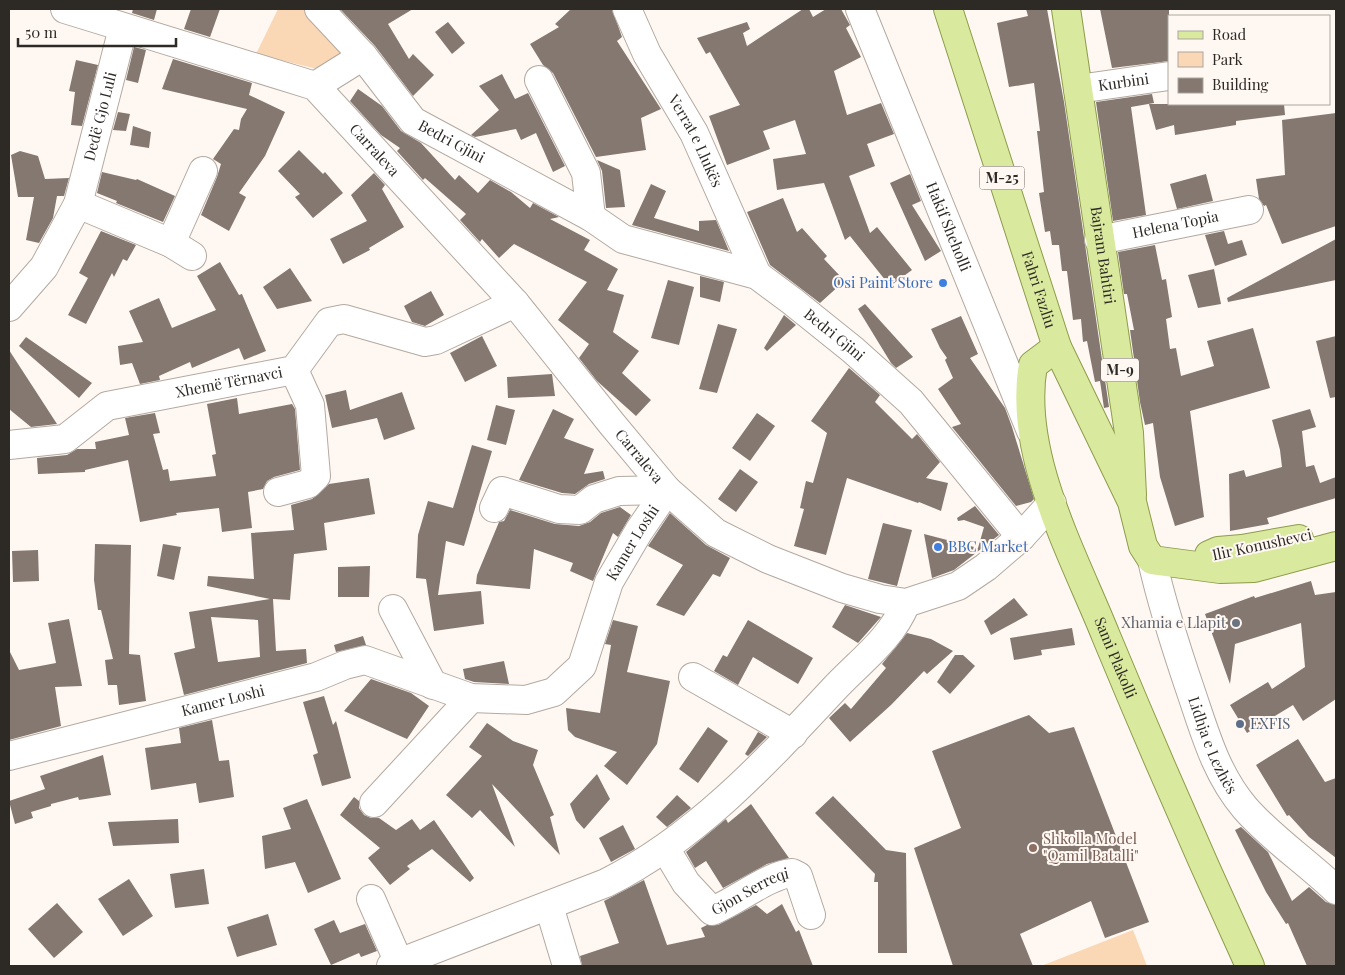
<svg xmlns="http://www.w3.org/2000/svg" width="1345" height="975" font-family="'Playfair Display',serif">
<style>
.green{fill:#fad7b5}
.building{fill:#847871;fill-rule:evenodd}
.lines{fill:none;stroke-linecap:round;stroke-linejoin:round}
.minor-casing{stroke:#b3a9a0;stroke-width:30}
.major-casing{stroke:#8c9c4a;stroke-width:30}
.minor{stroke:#fff;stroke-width:28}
.major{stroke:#d9e99e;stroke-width:28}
.shop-dot{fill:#3f7fe0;stroke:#fff8f2;stroke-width:2}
.worship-dot{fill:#6b7280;stroke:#fff8f2;stroke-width:2}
.service-dot{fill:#5c6f8a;stroke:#fff8f2;stroke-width:2}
.education-dot{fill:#8d6e63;stroke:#fff8f2;stroke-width:2}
.labels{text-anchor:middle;stroke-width:4;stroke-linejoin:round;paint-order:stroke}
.shield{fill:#fff8f2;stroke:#6c6762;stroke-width:1}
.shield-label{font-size:14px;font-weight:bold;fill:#2d2925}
.street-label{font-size:15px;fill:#2d2925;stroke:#fff8f2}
.shop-label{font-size:15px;fill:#366cbe;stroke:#fff8f2;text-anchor:end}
.worship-label{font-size:15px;fill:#5b616d;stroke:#fff8f2;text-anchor:end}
.service-label{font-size:15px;fill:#4e5e75;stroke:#fff8f2;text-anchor:start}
.education-label{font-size:15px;fill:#785e54;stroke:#fff8f2;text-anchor:start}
</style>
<rect width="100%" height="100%" fill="#fff8f2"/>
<g class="green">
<polygon points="278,9 312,9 349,53 321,70 256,54"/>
<polygon points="1133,930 1147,966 1041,966"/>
</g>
<g class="building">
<polygon points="133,9 157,9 154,20 132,13"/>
<polygon points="191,9 220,9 210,37 184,29"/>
<polygon points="340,9 413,9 388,24 409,59 413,54 434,75 413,96 375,46"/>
<polygon points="571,9 612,9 622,37 617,41 661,109 641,118 646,150 596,157 553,73 543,65 530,44 559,27 555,24"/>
<polygon points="803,9 809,9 813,17 826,9 841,9 850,25 846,28 861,57 834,71 847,115 881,103 894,134 867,144 875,166 849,176 870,233 877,227 912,270 890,286 850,236 845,240 824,183 777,190 773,159 806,154 795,120 763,131 770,149 727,165 709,116 740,105 710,52 706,54 697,38 747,22 750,29 743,33 747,46"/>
<polygon points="1026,9 1047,9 1064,102 1109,407 1104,408 1100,381 1095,382 1087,341 1083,342 1081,319 1073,320 1067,271 1062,271 1059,245 1052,245 1050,231 1045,232 1039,193 1044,192 1037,131 1040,131 1034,83 1009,87 997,23 1028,16"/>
<polygon points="1100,9 1169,9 1169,61 1112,68"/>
<polygon points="448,22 465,43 452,54 435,32"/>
<polygon points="134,47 146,50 138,83 126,80"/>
<polygon points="173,59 252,83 249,95 285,112 265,156 239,193 246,197 229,231 201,215 217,177 221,164 213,159 234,129 239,130 241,119 247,109 162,89"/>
<polygon points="76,60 98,65 82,126 71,125 75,92 69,91"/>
<polygon points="502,74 515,99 528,93 565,166 553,172 536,133 521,140 516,129 475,137 471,135 499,110 479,86"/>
<polygon points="358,89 382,106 401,131 421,143 455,180 459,175 478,193 490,180 511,192 530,208 533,203 559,217 550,219 590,240 584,250 618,269 607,290 624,295 613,332 639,351 622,373 651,400 636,416 597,381 579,358 589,344 558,320 587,282 514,244 499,258 482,239 480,242 460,220 466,214 425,178 423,180 397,151 400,148 381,135 350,101"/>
<polygon points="1152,94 1154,103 1131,107 1146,215 1113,221 1096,102"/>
<polygon points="1149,104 1284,104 1285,115 1236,121 1236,125 1175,135 1174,125 1156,130"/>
<polygon points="118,112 130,114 126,131 113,130"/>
<polygon points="1336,113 1336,226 1282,244 1266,205 1264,206 1259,199 1256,179 1285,175 1282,120"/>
<polygon points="133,126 151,132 149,148 130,145"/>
<polygon points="299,150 323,174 325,172 343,193 313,218 295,197 300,194 278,171"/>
<polygon points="20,151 38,156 45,179 69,178 64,196 57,196 53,218 39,243 26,240 34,197 18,197 11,155"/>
<polygon points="597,160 620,170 625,207 606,208 602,171"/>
<polygon points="102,172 136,180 137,179 175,196 163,222 116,203 117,201 97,193"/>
<polygon points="374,173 385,185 382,189 404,227 369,248 370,250 343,264 330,239 367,221 351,195"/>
<polygon points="910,174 921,201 912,205 941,251 925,261 890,183"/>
<polygon points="1206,174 1213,201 1177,209 1170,184"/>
<polygon points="651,184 666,191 654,218 699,231 699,221 716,220 729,251 632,225"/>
<polygon points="783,198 797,232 802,228 827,256 824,259 841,277 841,284 820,303 770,265 747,212"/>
<polygon points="101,231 136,245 127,261 123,259 114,277 112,273 86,324 68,315 88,278 79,273"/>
<polygon points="1224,231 1228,244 1242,240 1247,255 1215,266 1205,235"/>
<polygon points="1336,239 1336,280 1228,302 1227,298"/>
<polygon points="1155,245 1162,280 1166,279 1172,317 1166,319 1170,349 1176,348 1181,376 1214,366 1207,341 1253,328 1270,388 1190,411 1204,517 1175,526 1160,477 1153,423 1145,425 1140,402 1130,330 1134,330 1127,294 1124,294 1118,252"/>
<polygon points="220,262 239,295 242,294 266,351 244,360 239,348 192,368 190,362 159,376 160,380 140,384 132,363 120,365 118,346 143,342 129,311 159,298 172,328 216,310 197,276"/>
<polygon points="290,268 312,301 277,309 263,287"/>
<polygon points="1214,269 1221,304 1198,308 1188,275"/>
<polygon points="700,276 724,282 720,302 700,297"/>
<polygon points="668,280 694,287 679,345 651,338"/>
<polygon points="431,291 444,315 425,326 412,322 404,306"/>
<polygon points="865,304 913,357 896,368 891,363 858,309"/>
<polygon points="784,315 796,325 767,351 764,348"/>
<polygon points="961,316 978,354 970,358 1005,408 1012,427 1034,499 1031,502 1016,506 952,427 961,424 938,389 953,378 945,360 947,358 940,348 931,329"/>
<polygon points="718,324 737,329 717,393 699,389"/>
<polygon points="482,336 497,366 465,382 450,353"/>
<polygon points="1336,336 1336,397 1330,398 1316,341"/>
<polygon points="26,337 92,383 79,398 19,346"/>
<polygon points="9,350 57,424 31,427 9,409"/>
<polygon points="849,368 880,395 875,402 912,439 917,434 940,462 926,478 948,483 941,511 919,502 918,503 847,478 826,555 794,546 804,509 800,508 806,481 813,483 827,433 811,421"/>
<polygon points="552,374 555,396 508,398 507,377"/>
<polygon points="346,390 350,410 402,392 415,429 384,440 377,418 332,428 325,395"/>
<polygon points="237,398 239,414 292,404 295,409 300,470 274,477 267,481 263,489 248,492 252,528 222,532 219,508 176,513 177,515 140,522 128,460 85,470 85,472 38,474 37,458 67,455 77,449 96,449 95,442 129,435 125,418 155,413 160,433 153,434 163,470 168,469 170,481 216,476 212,455 216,454 207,404"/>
<polygon points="496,405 515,410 506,445 487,440"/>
<polygon points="553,409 574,419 564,438 594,449 584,474 603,471 605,479 589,484 575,494 562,493 519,480"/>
<polygon points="1310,409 1316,427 1302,431 1306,467 1314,465 1320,483 1336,477 1336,498 1267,518 1269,524 1230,531 1229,474 1244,470 1246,477 1282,467 1280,450 1272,420"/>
<polygon points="757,413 775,426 750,461 732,448"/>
<polygon points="472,445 492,451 464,546 446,541 438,595 481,591 484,624 434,631 426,579 416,578 418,535 428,501 453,508"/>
<polygon points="740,469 758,482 736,512 718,499"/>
<path d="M369,478L375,514L324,523L327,550L294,554L290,600L273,599L276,651L306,649L307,663L184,695L174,653L195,648L189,612L270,599L207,586L208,576L254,579L251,533L294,530L291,505L312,499L329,484ZM211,617L258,620L260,657L218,662Z"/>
<polygon points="975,506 999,535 954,570 932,578 924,534 978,548 984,527 964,520 958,521 957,518"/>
<polygon points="620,507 631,515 618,537 613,533 593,581 570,571 573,563 534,549 530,589 476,584 477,575 499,522 504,521 510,510 555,524 579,526 590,522 601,513"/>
<polygon points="670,513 706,545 730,558 720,577 713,574 684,616 656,605 683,565 648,546"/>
<polygon points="883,523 912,530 897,586 868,579"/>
<polygon points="95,544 131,545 129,654 140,655 146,701 119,705 117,685 108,685 105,660 113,659 101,610 98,610 94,580"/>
<polygon points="163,544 181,547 174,580 157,576"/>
<polygon points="38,550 39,581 13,582 12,551"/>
<polygon points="370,566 369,597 338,597 338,567"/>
<polygon points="1311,581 1315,595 1336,592 1336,699 1303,721 1293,705 1247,733 1230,705 1268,682 1272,689 1305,667 1301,623 1235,644 1230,684 1205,614 1254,596 1255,598"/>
<polygon points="1014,598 1028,615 991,635 984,621"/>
<polygon points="845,605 881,617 858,643 832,627"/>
<polygon points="69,619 82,686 55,687 61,726 9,740 9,650 19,670 56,663 48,623"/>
<polygon points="613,620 638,626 627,672 670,681 657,744 627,785 604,766 617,752 575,737 568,730 566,708 600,713 611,645 605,644"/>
<polygon points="748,620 813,658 798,684 753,657 738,685 714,671 723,655 727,657"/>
<polygon points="1072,628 1075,645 1041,650 1042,655 1014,660 1010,638"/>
<polygon points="907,633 931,639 953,651 927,674 924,671 891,705 850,742 829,718 845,703 851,709 886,668 882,664"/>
<polygon points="363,636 366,645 336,652 334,645"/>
<polygon points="955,655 963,655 975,666 950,694 937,682"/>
<polygon points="504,661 509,684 474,682 465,679 463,669"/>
<polygon points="371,679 411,693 429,706 407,739 344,711"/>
<polygon points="324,696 333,725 336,721 351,778 322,786 313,755 318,753 303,702"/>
<polygon points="1029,715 1049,733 1074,727 1149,922 1105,938 1091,901 1020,934 1033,966 953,966 914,848 961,828 932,751"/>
<polygon points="212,720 219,761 229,760 234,797 199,803 196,783 151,790 145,748 181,743 179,728"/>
<polygon points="487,723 513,741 538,750 533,765 554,815 550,817 560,855 492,784 515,847 480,810 472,818 446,795 482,756 469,747"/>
<polygon points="708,727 728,741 698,783 679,769"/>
<polygon points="758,732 767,737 748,756 745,754"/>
<polygon points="1298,739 1325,782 1336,778 1336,858 1309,837 1289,815 1287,816 1256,765"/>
<polygon points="103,755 111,795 79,800 78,797 51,804 51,806 31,812 33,818 15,824 9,801 45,789 40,776"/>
<polygon points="597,774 610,799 584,829 576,820 570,804"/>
<polygon points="677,795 691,808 667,827 656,817"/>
<polygon points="833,796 886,850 906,853 907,953 878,953 878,882 874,882 875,874 815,813"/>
<polygon points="354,797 359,801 359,808 364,815 371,818 379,818 396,830 412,819 420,830 434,820 474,878 470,882 432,849 407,866 410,869 390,885 368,858 380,848 340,815"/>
<polygon points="307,799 341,879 308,893 295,862 265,869 262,836 291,829 283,808"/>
<polygon points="751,804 789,858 767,864 723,888 706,861 695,868 686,852 726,819 728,823"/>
<polygon points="178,819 179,843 113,846 108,822"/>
<polygon points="623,825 635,849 611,862 599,838"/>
<polygon points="1241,827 1268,852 1292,901 1309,887 1326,902 1336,905 1336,966 1307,966 1288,923 1286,924 1266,892 1235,830"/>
<polygon points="204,869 209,904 175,908 170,874"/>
<polygon points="129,879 153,916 123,936 98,899"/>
<polygon points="644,880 667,945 705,937 701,928 707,925 718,925 756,905 767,914 782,904 796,932 799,930 813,966 582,966 580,956 619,943 604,901"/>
<polygon points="57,903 83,932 54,958 28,929"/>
<polygon points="268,914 277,945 237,957 227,927"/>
<polygon points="334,920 340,933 365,924 377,951 361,957 359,953 331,965 314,929"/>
</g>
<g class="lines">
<defs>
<g id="minor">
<path id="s1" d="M65,9L315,86L515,303L612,424L667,490L716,533L768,559L842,588L880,599L906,603L958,586L986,567L1021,537L1052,503"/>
<path id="s2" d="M319,9L363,56L413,121L591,217L623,239L757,275L792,301L853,350L911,402L1021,537"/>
<path id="s3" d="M627,9L647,54L694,133L757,275"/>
<path id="s4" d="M860,9L1031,431"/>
<polyline points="539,80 586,173 591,217"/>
<polyline points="315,86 363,56"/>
<path id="s5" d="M1078,89L1169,76"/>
<polyline points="78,204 171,243 192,256"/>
<path id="s6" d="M1099,240L1249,210"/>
<polyline points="171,243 203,171"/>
<path id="s7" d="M9,307L44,267L78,204L123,28"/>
<path id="s8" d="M9,445L65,439L107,406L294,370L329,322L344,319L425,342L436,340L515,303"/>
<polyline points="278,492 308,484 316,476 310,405 294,370"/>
<polyline points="494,508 502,491 559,509 580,510 594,499 619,491 667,490"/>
<path id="s9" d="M1152,560C1162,605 1176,648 1191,692C1205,733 1216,774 1245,808C1272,839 1307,862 1336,890"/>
<polyline points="393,609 433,685"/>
<polyline points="693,677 793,734"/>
<path id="s10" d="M9,756L316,677L345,665L365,660L471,698L526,700L554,692L582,666L609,582L639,531L667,490"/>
<polyline points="374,803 471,698"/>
<path id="s11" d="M665,848L686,883L712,911C735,902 770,874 792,873L798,876L811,915"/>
<polyline points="371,899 399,963"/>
<polyline points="549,906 567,966"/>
<path d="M391,966L606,883C696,838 765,763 833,690C860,661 891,640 906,603"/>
</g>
<g id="major">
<path id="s12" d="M948,9L1057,347L1132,502L1143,546L1152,560L1220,569L1254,568L1336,546"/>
<path id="s13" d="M1066,9L1129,433L1132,495"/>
<path id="s14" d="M1057,347L1033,365C1017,454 1074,556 1106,636C1152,747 1200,857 1250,966"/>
<polyline points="1209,555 1218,551 1242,549 1299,539"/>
</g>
</defs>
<use href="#minor" class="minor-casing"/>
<use href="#major" class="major-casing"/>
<use href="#minor" class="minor"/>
<use href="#major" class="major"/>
</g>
<g class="shop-dot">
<circle cx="943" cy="283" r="5"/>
<circle cx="938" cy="547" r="5"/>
</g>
<circle class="worship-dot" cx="1236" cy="623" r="5"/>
<circle class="service-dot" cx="1240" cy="724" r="5"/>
<circle class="education-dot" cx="1033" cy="848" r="5"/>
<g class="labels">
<g class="shield">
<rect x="979.5" y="166.5" width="45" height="23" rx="4"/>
<rect x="1101" y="358.5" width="38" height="23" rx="4"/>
</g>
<g class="shield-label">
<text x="1002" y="183">M-25</text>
<text x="1120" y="375">M-9</text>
</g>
<g class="street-label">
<text dy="5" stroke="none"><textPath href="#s5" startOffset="46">Kurbini</textPath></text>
<text dy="5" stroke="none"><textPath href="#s7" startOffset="215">Dedë Gjo Luli</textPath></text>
<text dy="5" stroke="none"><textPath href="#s2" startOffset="190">Bedri Gjini</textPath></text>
<text dy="5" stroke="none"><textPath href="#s3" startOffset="149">Verrat e Llukës</textPath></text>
<text dy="5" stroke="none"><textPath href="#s1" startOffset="349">Carraleva</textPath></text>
<text dy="5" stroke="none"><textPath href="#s6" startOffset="78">Helena Topia</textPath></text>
<text dy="5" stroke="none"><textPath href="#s4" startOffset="235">Hakif Sheholli</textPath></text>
<text dy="5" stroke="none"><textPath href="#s13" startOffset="249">Bajram Bahtiri</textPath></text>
<text dy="5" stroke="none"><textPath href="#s12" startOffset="295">Fahri Fazliu</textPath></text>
<text dy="5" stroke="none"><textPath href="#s2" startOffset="624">Bedri Gjini</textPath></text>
<text dy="5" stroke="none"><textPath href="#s8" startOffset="234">Xhemë Tërnavci</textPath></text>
<text dy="5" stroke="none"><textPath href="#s1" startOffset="754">Carraleva</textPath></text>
<text dy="5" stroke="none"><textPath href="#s10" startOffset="738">Kamer Loshi</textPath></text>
<text transform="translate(1262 545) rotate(-12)" y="5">Ilir Konushevci</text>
<text dy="5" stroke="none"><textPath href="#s14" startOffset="338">Sami Plakolli</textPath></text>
<text dy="5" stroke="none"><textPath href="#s10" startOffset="221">Kamer Loshi</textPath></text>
<text dy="5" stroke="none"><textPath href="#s9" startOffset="195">Lidhja e Lezhës</textPath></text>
<text dy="5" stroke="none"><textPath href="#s11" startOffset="122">Gjon Serreqi</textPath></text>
</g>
<g class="shop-label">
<text x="933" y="288">Osi Paint Store</text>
<text x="948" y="552" text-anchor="start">BBC Market</text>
</g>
<g class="worship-label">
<text x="1226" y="628">Xhamia e Llapit</text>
</g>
<g class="service-label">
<text x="1250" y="729">EXFIS</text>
</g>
<g class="education-label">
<text x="1043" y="844">Shkolla Model<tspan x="1043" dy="17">"Qamil Batalli"</tspan></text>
</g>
</g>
<rect width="1345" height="975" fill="none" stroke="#2d2925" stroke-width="20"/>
<rect x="1168" y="15" width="162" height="90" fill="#fff8f2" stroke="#aba5a0"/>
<rect x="1178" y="31" width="25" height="8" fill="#d9e99e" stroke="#aba5a0"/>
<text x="1212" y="40" font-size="15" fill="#2d2925">Road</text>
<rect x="1178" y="52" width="25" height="15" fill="#fad7b5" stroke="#aba5a0"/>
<text x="1212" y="65" font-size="15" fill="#2d2925">Park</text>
<rect x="1178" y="78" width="25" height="15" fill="#847871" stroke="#aba5a0"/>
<text x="1212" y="90" font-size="15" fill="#2d2925">Building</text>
<path d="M18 38v8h158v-8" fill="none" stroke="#2d2925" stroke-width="2.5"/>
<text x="25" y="38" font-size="15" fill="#2d2925" stroke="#fff8f2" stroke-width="4" paint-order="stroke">50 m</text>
</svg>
